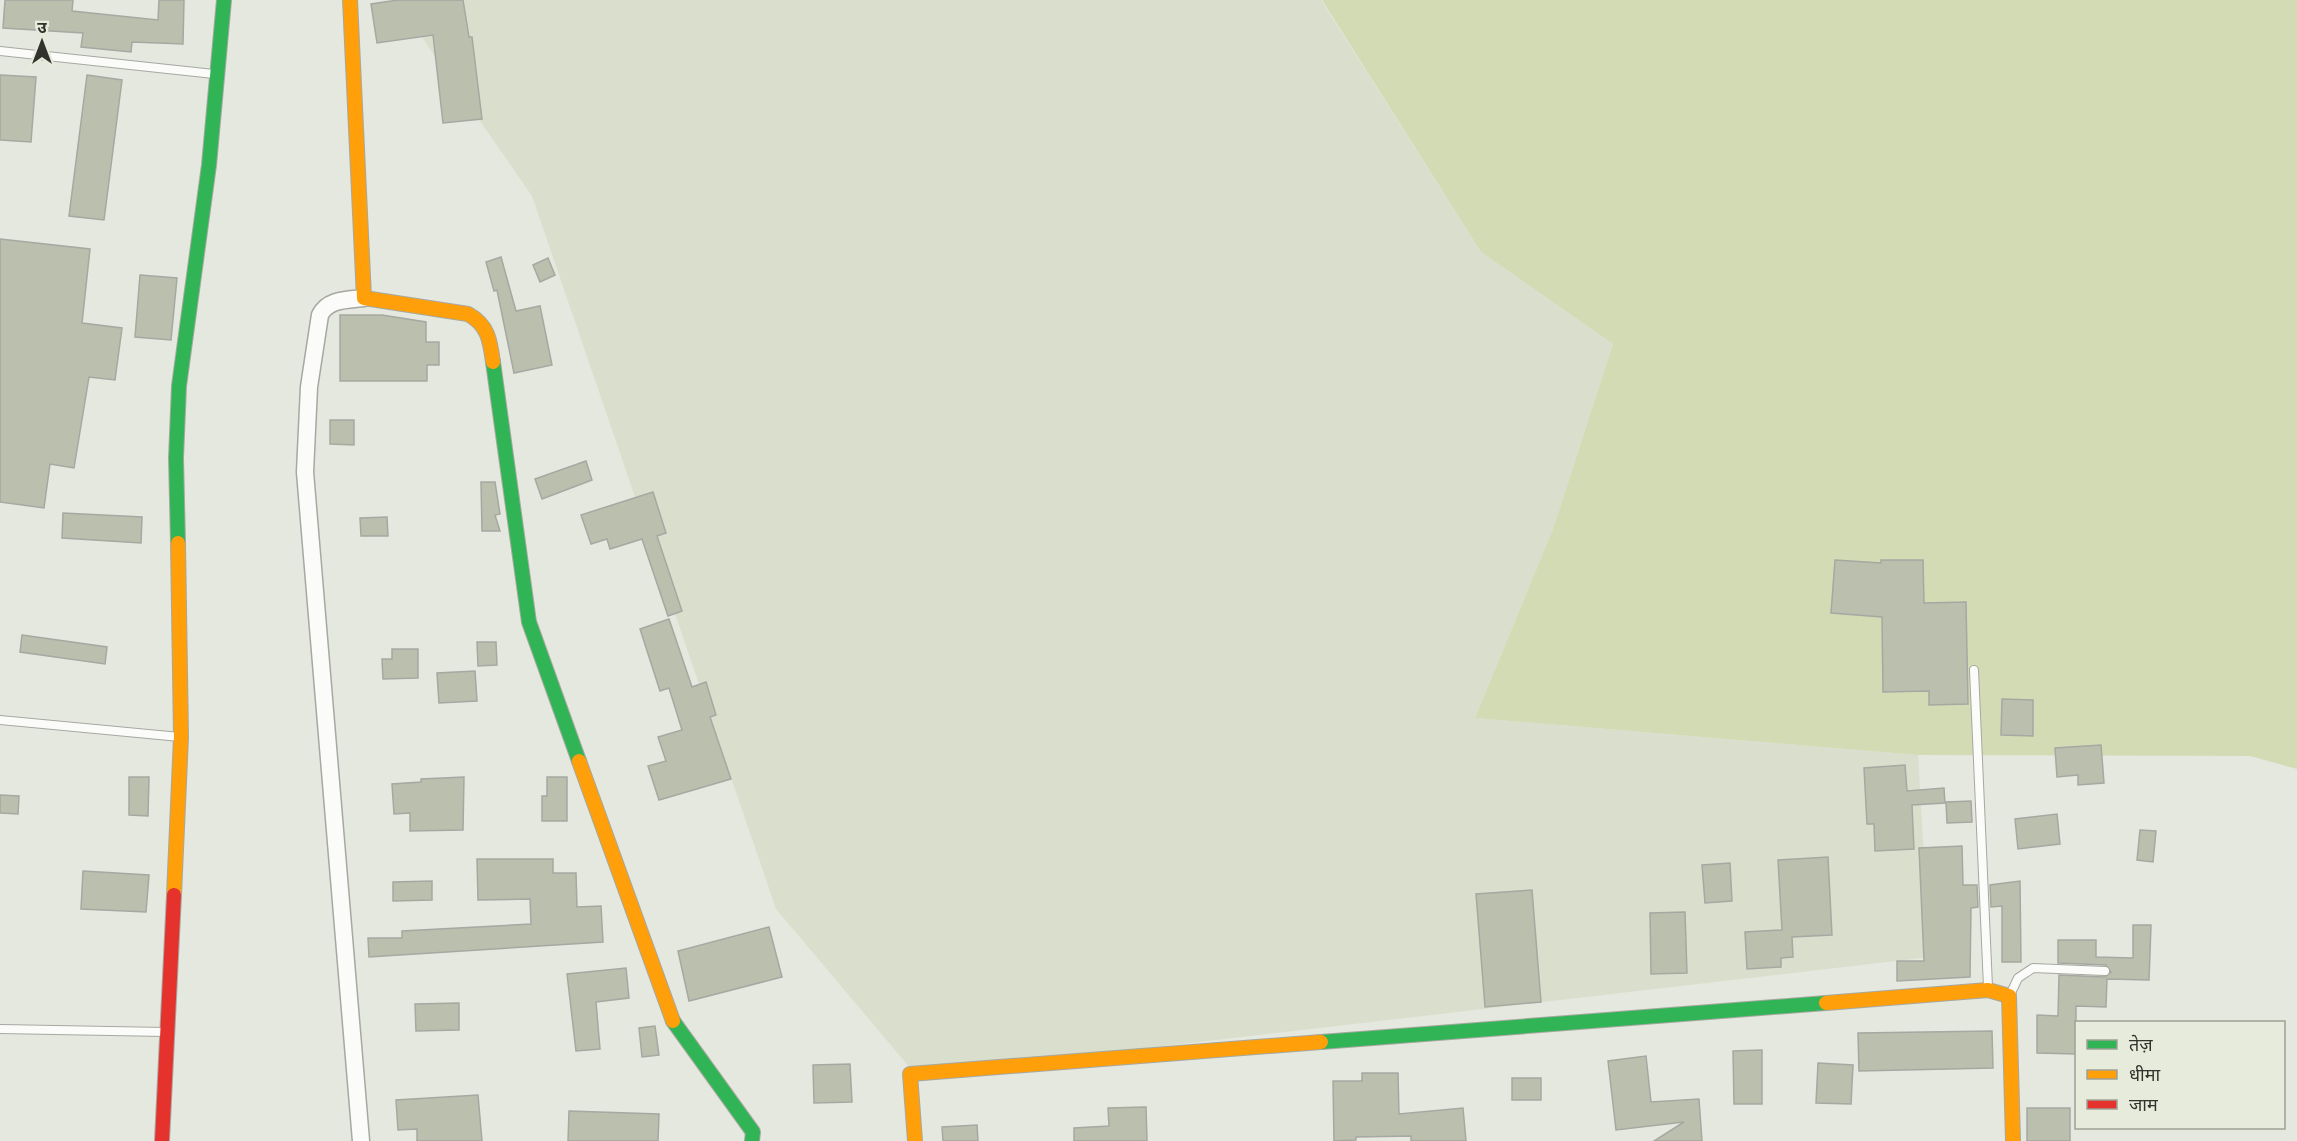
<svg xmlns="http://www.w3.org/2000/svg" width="2297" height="1141" font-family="Karla,'Noto Sans Devanagari',sans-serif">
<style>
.built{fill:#dadfcd}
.green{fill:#d3dbb5}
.building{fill:#bbbfad;stroke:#a6a8a2;stroke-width:1.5}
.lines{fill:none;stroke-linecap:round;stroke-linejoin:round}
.lane-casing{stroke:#a6a8a1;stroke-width:10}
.street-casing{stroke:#a6a8a1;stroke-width:19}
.fast-casing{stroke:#a6a8a1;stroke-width:16}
.slow-casing{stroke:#a6a8a1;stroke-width:16}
.jam-casing{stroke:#a6a8a1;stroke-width:16}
.lane{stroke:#fbfcfa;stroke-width:8}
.street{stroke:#fbfcfa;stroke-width:16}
.fast{stroke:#30b455;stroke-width:14}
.slow{stroke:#ff9f0a;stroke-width:14}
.jam{stroke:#e5322d;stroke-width:14}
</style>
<rect width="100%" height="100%" fill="#e5e8de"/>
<polygon class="built" points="396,0 1321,0 1481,252 1613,344 1553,529 1475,718 1918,755 1930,957 916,1075 776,909 532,196"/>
<polygon class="green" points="1322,0 2297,0 2297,769 2250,756 1918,755 1475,718 1553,529 1613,344 1481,252"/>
<g class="building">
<polygon points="5,0 73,0 72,11 158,20 159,0 184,0 183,44 132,42 131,52 81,47 83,33 3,28"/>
<polygon points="398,0 463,0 469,37 472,37 482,119 443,123 433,35 377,43 371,4"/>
<polygon points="0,75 36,77 31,142 0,140"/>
<polygon points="87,75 122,80 104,220 69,216"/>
<polygon points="0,239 90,249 82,323 122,328 115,380 89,377 74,468 50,464 44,508 0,502"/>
<polygon points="501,257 516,311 540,306 552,365 514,373 497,290 494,291 486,262"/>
<polygon points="548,258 555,275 540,282 533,265"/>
<polygon points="140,275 177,278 171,340 135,337"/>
<polygon points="340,315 382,315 426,322 426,342 439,342 439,365 427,365 427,381 340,381"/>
<polygon points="330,420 354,420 354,445 330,444"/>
<polygon points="586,461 592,480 542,499 535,479"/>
<polygon points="481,482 495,482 500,514 495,515 500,531 482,531"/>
<polygon points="653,492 666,533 657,536 682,611 668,616 642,539 610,549 607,539 591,544 581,515"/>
<polygon points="63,513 142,517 141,543 62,538"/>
<polygon points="387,517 388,536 361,536 360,518"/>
<polygon points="1835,560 1881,563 1881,560 1923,560 1924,603 1966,602 1968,704 1929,705 1929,691 1883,692 1882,617 1831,613"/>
<polygon points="669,619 692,687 706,682 716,715 710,717 731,779 659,800 648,766 666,761 658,737 682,730 669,688 660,691 640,629"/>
<polygon points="22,635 107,647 105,664 20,652"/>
<polygon points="477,642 496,642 497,665 478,666"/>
<polygon points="392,649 418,649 418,678 383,679 382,659 392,659"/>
<polygon points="475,671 477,701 439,703 437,673"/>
<polygon points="2002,699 2033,700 2033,736 2001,735"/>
<polygon points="2101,745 2104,783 2078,785 2078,775 2057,777 2055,748"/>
<polygon points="1905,765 1907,791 1944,788 1945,803 1912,805 1914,849 1875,851 1874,824 1867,824 1864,768"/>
<polygon points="129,777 149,777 148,816 129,815"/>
<polygon points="464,777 463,830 410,831 410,813 394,814 392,784 421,782 421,779"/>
<polygon points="547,777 567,777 567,821 542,821 542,796 547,796"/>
<polygon points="0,795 19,796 18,814 0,813"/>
<polygon points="1971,801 1972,822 1947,823 1946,802"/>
<polygon points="2057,814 2060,844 2018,849 2015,819"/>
<polygon points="2140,830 2156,831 2153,862 2137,860"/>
<polygon points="1962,846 1963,885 1977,885 1978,907 1971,908 1970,977 1897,981 1897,961 1924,961 1919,848"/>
<polygon points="1828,857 1832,935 1792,937 1793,957 1781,958 1781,967 1747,969 1745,932 1782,930 1778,860"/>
<polygon points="477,859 553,859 553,873 576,873 577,907 601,906 603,942 369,957 368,938 402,938 402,931 531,924 530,899 478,900"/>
<polygon points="1730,863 1732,901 1705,903 1702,865"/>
<polygon points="83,871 149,875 146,912 81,909"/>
<polygon points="432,881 432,900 393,901 393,882"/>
<polygon points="2020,881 2021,962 2002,962 2002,906 1991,907 1990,885"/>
<polygon points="1532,890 1541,1002 1485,1007 1476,894"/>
<polygon points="1685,912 1687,973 1651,974 1650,913"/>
<polygon points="2133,925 2151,925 2149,980 2107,979 2106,1007 2076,1006 2076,1054 2037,1053 2037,1015 2058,1016 2059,975 2105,977 2111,972 2106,965 2058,963 2058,940 2096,940 2096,957 2133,958"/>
<polygon points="769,927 782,977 689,1001 678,951"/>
<polygon points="626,968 629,998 596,1002 600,1049 576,1051 567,974"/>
<polygon points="459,1003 459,1030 416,1031 415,1004"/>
<polygon points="655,1026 659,1055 642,1057 639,1028"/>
<polygon points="1992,1031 1993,1068 1859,1071 1858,1033"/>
<polygon points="1762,1050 1762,1104 1734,1104 1733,1051"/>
<polygon points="1646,1056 1651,1102 1699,1099 1702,1141 1654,1141 1684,1122 1616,1130 1608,1061"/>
<polygon points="1818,1063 1853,1065 1851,1104 1816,1103"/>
<polygon points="850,1064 852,1102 814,1103 813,1065"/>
<polygon points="1362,1073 1398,1073 1399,1114 1463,1108 1466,1141 1411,1141 1411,1136 1356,1137 1356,1140 1334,1141 1333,1081 1362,1081"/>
<rect x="1512" y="1078" width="29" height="22"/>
<polygon points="478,1095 482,1141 417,1141 417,1129 398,1130 396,1100"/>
<polygon points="1146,1107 1147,1141 1074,1141 1074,1128 1109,1126 1108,1108"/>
<rect x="2027" y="1108" width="43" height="33"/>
<polygon points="569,1111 659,1114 658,1141 568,1141"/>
<polygon points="977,1125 978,1141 943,1141 942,1127"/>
</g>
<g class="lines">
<defs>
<g id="lane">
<polyline points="0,51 214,74"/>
<polyline points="1974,670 1988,987"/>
<polyline points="0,720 180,737"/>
<polyline points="2010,995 2018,978 2033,968 2105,971"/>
<polyline points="0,1029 165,1032"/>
</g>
<path id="street" d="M361,1141L305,472L309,387L320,315C328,299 347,300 364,298"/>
<g id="fast">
<polyline points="493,362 529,622 579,761"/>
<polyline points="178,543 176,458 179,386 209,165 224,0"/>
<polyline points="673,1021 753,1132 752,1141"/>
<polyline points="1321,1042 1826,1003"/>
</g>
<g id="slow">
<path d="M350,0L364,298L468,314C488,325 490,340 493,362"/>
<polyline points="579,761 673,1021"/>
<polyline points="174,895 181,737 178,543"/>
<polyline points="1826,1003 1988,990 2009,996 2013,1141"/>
<polyline points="915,1141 910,1074 1321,1042"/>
</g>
<polyline id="jam" points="162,1141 174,895"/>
</defs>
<use href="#lane" class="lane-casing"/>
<use href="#street" class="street-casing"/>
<use href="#fast" class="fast-casing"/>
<use href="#slow" class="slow-casing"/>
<use href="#jam" class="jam-casing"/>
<use href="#lane" class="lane"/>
<use href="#street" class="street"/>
<use href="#fast" class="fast"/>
<use href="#slow" class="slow"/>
<use href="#jam" class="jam"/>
</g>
<rect x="2075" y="1021" width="210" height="108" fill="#e7ebdb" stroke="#9ea195" stroke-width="1.5"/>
<rect x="2087" y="1040" width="30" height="9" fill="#30b455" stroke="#9ea195" stroke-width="1.5"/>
<text x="2129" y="1051" font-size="18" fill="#31332c">तेज़</text>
<rect x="2087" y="1070" width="30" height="9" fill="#ff9f0a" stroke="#9ea195" stroke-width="1.5"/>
<text x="2129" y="1081" font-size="18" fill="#31332c">धीमा</text>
<rect x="2087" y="1100" width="30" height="9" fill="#e5322d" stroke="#9ea195" stroke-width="1.5"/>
<text x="2129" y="1111" font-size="18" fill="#31332c">जाम</text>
<g transform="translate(42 42)" stroke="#e7ebdb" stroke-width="4.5" paint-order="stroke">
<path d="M0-4.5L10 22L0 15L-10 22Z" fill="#31332c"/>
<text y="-9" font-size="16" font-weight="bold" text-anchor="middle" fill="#31332c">उ</text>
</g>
</svg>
